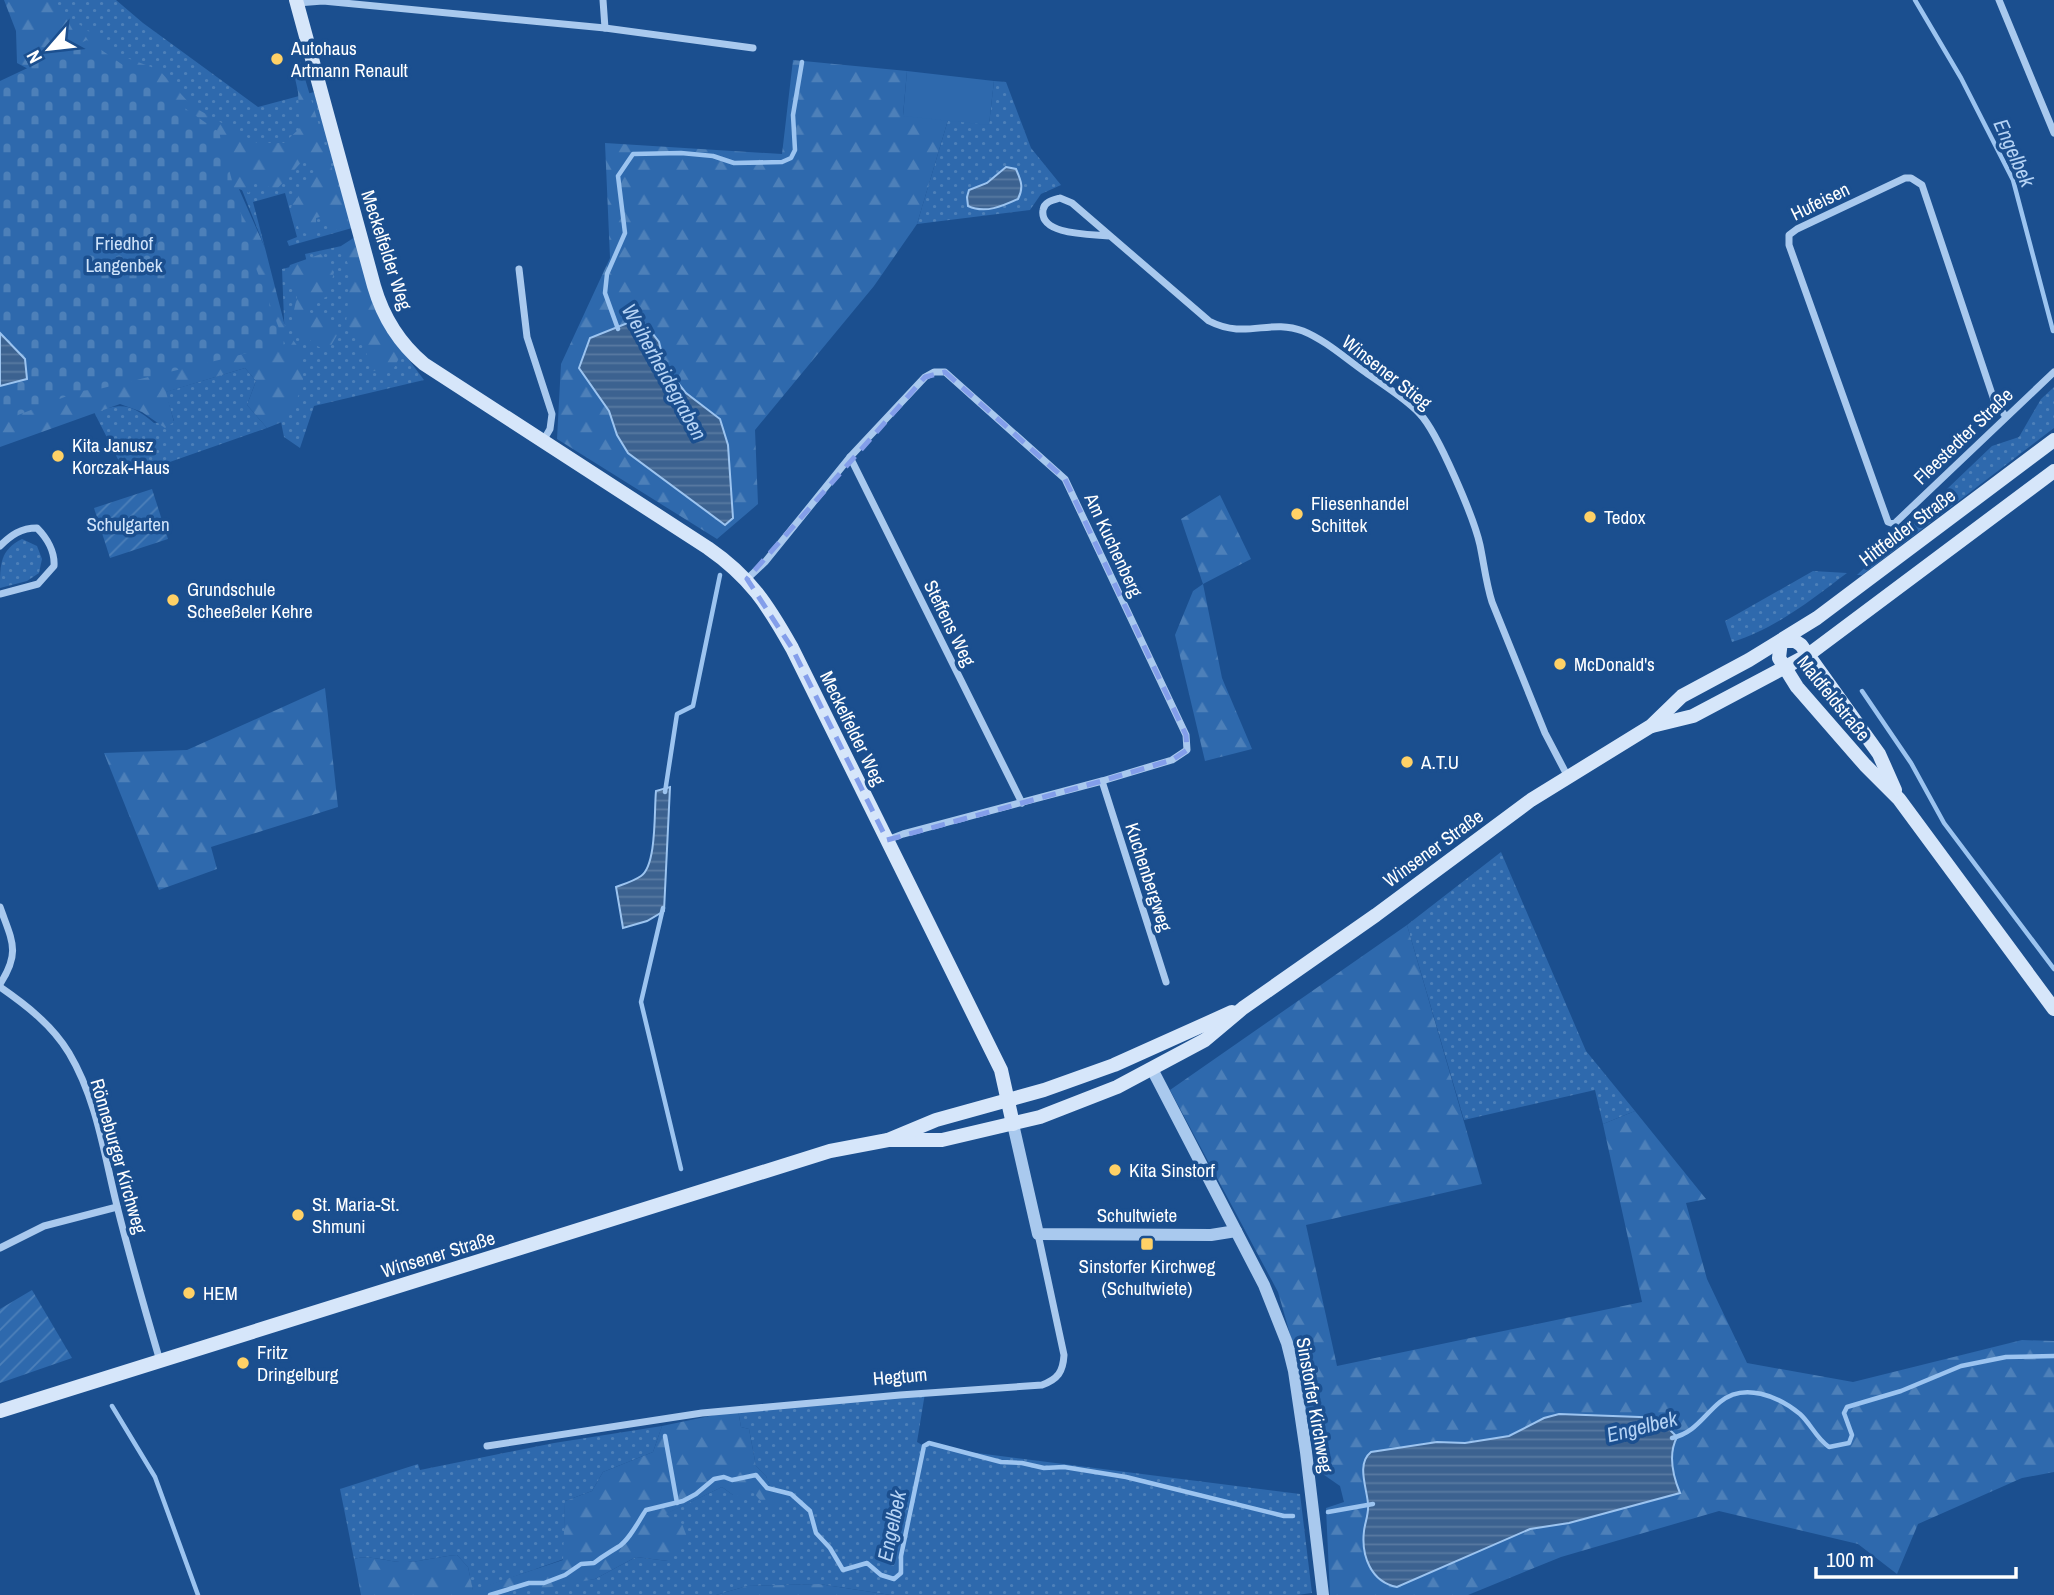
<svg xmlns="http://www.w3.org/2000/svg" width="2054" height="1595" font-family="'Archivo Narrow',sans-serif">
<style>
.grass{fill:url(#grass-dots)}
.forest{fill:url(#forest-firs);fill-rule:evenodd}
.cemetery{fill:url(#cemetery-stones)}
.garden{fill:url(#garden-furrows)}
.pitch{fill:#2e69ad}
.water{fill:url(#water-rules);stroke:#9cc4f0;stroke-width:2}
.lines{fill:none;stroke-linecap:round;stroke-linejoin:round}
.stream{stroke:#9cc4f0;stroke-width:4.5}
.minor{stroke:#a9c9ee;stroke-width:7}
.tertiary{stroke:#a9c9ee;stroke-width:12}
.secondary{stroke:#d6e6fa;stroke-width:14}
.marked{fill:none;stroke:#839eea;stroke-width:5;stroke-dasharray:14 9;stroke-linejoin:round}
.poi-dot{fill:#ffd166;stroke:#1b4f8f;stroke-width:2.5}
.labels{text-anchor:middle;stroke-width:7;stroke-linejoin:round;paint-order:stroke}
.poi-label{font-size:19px;fill:#fff;stroke:#1b4f8f;text-anchor:start}
.street-label{font-size:19px;fill:#fff;stroke:#1b4f8f}
.park-label{font-size:19px;fill:#cfe3fa;stroke:#1b4f8f}
.water-label{font-size:21px;font-style:italic;fill:#b5d3f5;stroke:#1b4f8f}
</style>
<defs>
<pattern id="grass-dots" width="8" height="8" patternUnits="userSpaceOnUse" patternTransform="scale(1.75)"><rect width="8" height="8" fill="#2e69ad"/><path d="M2 2h.1M6 6h.1" fill="none" stroke="#4d80b9" stroke-width="1.8" stroke-linecap="round"/></pattern>
<pattern id="forest-firs" width="22" height="20" patternUnits="userSpaceOnUse" patternTransform="scale(1.75)"><rect width="22" height="20" fill="#2e69ad"/><path d="M5 1l3.5 6h-7zM16 11l3.5 6h-7z" fill="#4d80b9"/></pattern>
<pattern id="cemetery-stones" width="16" height="16" patternUnits="userSpaceOnUse" patternTransform="scale(1.75)"><rect width="16" height="16" fill="#2e69ad"/><path d="M2 7V4a2 2 0 0 1 4 0v3zM10 15v-3a2 2 0 0 1 4 0v3z" fill="#4d80b9"/></pattern>
<pattern id="garden-furrows" width="10" height="10" patternUnits="userSpaceOnUse" patternTransform="scale(1.75)"><rect width="10" height="10" fill="#2e69ad"/><path d="M-1 1l2-2M0 10L10 0M9 11l2-2" fill="none" stroke="#4d80b9"/></pattern>
<pattern id="water-rules" width="6" height="5" patternUnits="userSpaceOnUse" patternTransform="scale(1.75)"><rect width="6" height="5" fill="#3c6290"/><path d="M0 2.5h6" fill="none" stroke="#597aa1"/></pattern>
</defs>
<rect width="100%" height="100%" fill="#1b4f8f"/>
<g class="grass">
<polygon points="40,0 116,0 143,23 258,107 314,92 352,228 289,246 287,241 297,237 285,193 253,202 265,248 219,132"/>
<polygon points="994,81 1006,82 1031,148 1061,185 1041,194 1030,210 917,224 948,120 989,124"/>
<polygon points="355,243 403,352 424,380 314,406 300,448 284,437 280,417 285,344 282,269 307,263 305,254"/>
<path d="M245,368L256,381L247,405L267,428L127,477L94,412C123,403 130,403 154,423L174,421L165,392Z"/>
<polygon points="2054,387 2054,428 1862,575 1857,575 1992,446 2019,437 2041,399"/>
<path d="M22,539L37,546L42,559L39,573L27,581L0,588C0,564 0,550 22,539Z"/>
<path d="M1813,571L1847,573C1811,600 1775,629 1732,642L1725,621Z"/>
<polygon points="1501,852 1586,1051 1635,1111 1603,1124 1595,1090 1464,1120 1407,925"/>
<polygon points="925,1393 917,1442 924,1446 929,1443 961,1451 1300,1494 1312,1593 1297,1595 891,1595 819,1584 747,1586 716,1595 490,1595 529,1583 564,1583 595,1579 636,1557 668,1561 665,1514 722,1487 733,1495 752,1491 795,1498 786,1491 771,1489 766,1476 756,1466 749,1429 741,1427 738,1410"/>
<path d="M662,1426L653,1452L603,1472L592,1491L565,1501L564,1559L473,1591L468,1567L457,1555C441,1556 424,1561 408,1562C389,1563 372,1554 354,1559L340,1489L418,1464L420,1470L554,1443Z"/>
</g>
<g class="forest">
<polygon points="4,0 52,0 68,16 122,56 159,70 192,106 257,143 284,143 300,128 298,92 295,78 300,62 349,226 337,230 326,215 316,218 316,236 300,232 291,207 315,172 307,156 276,190 255,181 249,193 239,189 265,248 286,330 303,354 303,386 292,409 282,422 267,428 247,405 256,381 245,368 166,392 174,422 165,428 142,412 120,404 0,447 0,410 45,78 17,63 16,31"/>
<path d="M793,60L907,71L903,115L948,120L917,224L874,286L755,430L758,504L717,539L557,439L561,364L610,258L605,143L782,154ZM630,322L659,342L665,366L686,393L720,419L617,435L590,338Z"/>
<polygon points="355,237 387,332 400,356 393,370 373,371 362,342 346,323 351,272 341,246"/>
<polygon points="321,254 334,272 328,296 307,306 311,314 324,318 337,335 328,351 317,346 291,324 299,287 284,280 290,265"/>
<polygon points="1220,495 1251,559 1203,584 1222,678 1252,749 1205,761 1175,635 1193,591 1203,584 1181,519"/>
<polygon points="325,688 338,807 211,847 217,869 159,890 104,753 187,750"/>
<path d="M1407,925L1482,1184L1306,1225L1337,1366L1642,1302L1603,1124L1635,1111L1706,1199L1686,1203L1707,1279L1747,1363L1853,1382L2022,1340L2054,1341V1472L2022,1478L1918,1524L1897,1574L1858,1544L1719,1511L1561,1557L1468,1595H1330L1326,1508L1344,1502L1340,1486L1317,1470L1290,1334L1278,1292L1170,1090ZM1544,1418L1668,1425L1677,1437C1668,1454 1673,1476 1680,1493L1569,1523L1530,1529L1396,1587C1371,1582 1361,1555 1364,1531C1365,1524 1368,1517 1368,1509C1369,1495 1365,1480 1363,1465L1437,1442L1465,1443L1509,1436Z"/>
<path d="M738,1410L741,1427L749,1429L756,1466L766,1476L771,1489L786,1491L796,1498L765,1506L752,1491L743,1497L733,1495L722,1487L666,1514L682,1524L689,1542L668,1561L636,1557L595,1579L535,1590L529,1583L490,1595H361L354,1559C372,1554 389,1563 408,1562C424,1561 441,1556 457,1555L468,1567L473,1590L563,1560L565,1501L592,1491L603,1472L653,1452L662,1426Z"/>
<polygon points="819,1584 891,1595 716,1595 747,1586"/>
</g>
<polygon class="cemetery" points="87,40 219,132 254,263 285,344 99,389 80,391 0,422 0,81"/>
<g class="garden">
<polygon points="152,489 168,539 110,558 94,508"/>
<polygon points="32,1290 72,1358 0,1383 0,1309"/>
</g>
<polygon class="pitch" points="907,71 994,81 989,125 903,116"/>
<g class="water">
<path d="M1006,167L1016,169C1021,181 1024,187 1018,199C1003,206 985,214 968,206L967,197L969,190L987,183Z"/>
<polygon points="630,322 646,325 659,342 665,366 686,393 720,419 728,445 733,518 725,525 628,453 617,435 609,411 579,368 590,338"/>
<polygon points="0,333 25,359 27,379 0,386"/>
<path d="M670,787L664,911L647,921L623,928L616,887C624,884 634,881 641,876C657,865 654,810 656,791Z"/>
<path d="M1559,1414L1666,1418L1671,1431L1677,1437C1668,1454 1673,1476 1680,1493L1569,1523L1530,1529L1397,1587C1371,1582 1361,1556 1364,1531C1365,1522 1369,1514 1368,1504C1367,1488 1356,1464 1371,1452L1437,1442L1465,1443L1509,1436L1544,1418Z"/>
</g>
<g class="lines">
<g class="stream">
<polyline points="1915,0 1961,78 2013,180 2053,331"/>
<polyline points="618,329 605,293 607,274 625,233 618,176 633,154 681,153 713,156 734,163 782,162 791,158 795,150 793,115 802,62"/>
<polyline points="1862,691 1911,763 1944,823 2054,969"/>
<polyline points="665,792 677,714 693,706 720,575"/>
<polyline points="663,908 641,1002 681,1169"/>
<polyline points="112,1406 155,1477 198,1595"/>
<polyline points="665,1436 677,1503"/>
<path d="M1672,1438C1695,1433 1703,1416 1720,1402C1744,1382 1778,1396 1800,1414C1811,1424 1816,1438 1829,1447L1849,1443L1852,1435L1844,1413L1847,1407L1901,1391L1961,1366L2006,1357L2054,1356"/>
<polyline points="1328,1512 1373,1504"/>
<path d="M490,1595L529,1583H544L565,1575L581,1564L594,1563C604,1555 607,1554 618,1547C629,1541 639,1520 646,1510L683,1501L696,1494L714,1479L724,1477L732,1480L756,1475L767,1488L791,1494L810,1511L816,1533L830,1548L843,1570L867,1563L881,1575L894,1579L901,1573V1556L924,1446L929,1443L1001,1462L1022,1463L1044,1468L1064,1467L1126,1477L1284,1516H1293"/>
</g>
<g class="minor">
<polyline points="603,0 605,28"/>
<polyline points="1999,0 2054,133"/>
<polyline points="297,3 323,1 605,28 753,48"/>
<path d="M1110,236C1093,234 1039,236 1043,210C1044,202 1053,200 1060,198L1072,203L1209,321C1246,340 1269,318 1303,331C1325,340 1345,358 1365,372C1383,385 1405,398 1420,414C1438,433 1474,518 1480,545C1484,564 1486,583 1492,602L1545,733L1568,777"/>
<polyline points="519,269 527,337 552,414 550,429 543,441"/>
<polyline points="2006,417 1994,400 1922,185 1911,178 1905,178 1797,229 1789,235 1789,245 1888,522 1894,524 2054,372"/>
<polyline points="850,457 1022,803"/>
<path d="M0,546C11,535 21,528 37,528C47,538 55,552 54,566L38,584L0,594"/>
<polyline points="747,579 765,562 850,457 925,377 934,372 945,372 1065,479 1186,735 1187,750 1172,760 1102,781 903,834 887,840"/>
<polyline points="1102,781 1166,982"/>
<path d="M0,907C12,941 21,952 0,984"/>
<path d="M0,987C26,1005 52,1025 69,1053C97,1100 104,1154 117,1206C130,1258 145,1310 160,1361"/>
<polyline points="0,1248 44,1226 117,1207"/>
<path d="M487,1446L702,1413L900,1395L1042,1385C1058,1379 1063,1372 1064,1355L1038,1234"/>
</g>
<g class="tertiary">
<polyline points="1152,1069 1264,1285 1287,1343 1294,1371 1306,1452 1323,1595"/>
<polyline points="1013,1124 1038,1234 1211,1235 1236,1231"/>
</g>
<g class="secondary">
<path d="M296,0L374,286C383,317 399,343 424,364L708,548C750,577 768,605 792,648L1001,1070L1013,1124"/>
<polyline points="1781,641 1779,658 1797,687 1865,765 1899,799 2054,1009"/>
<polyline points="1781,641 1795,641 1801,645 1879,754 1895,790"/>
<polyline points="1652,726 1693,716 1808,655 2054,471"/>
<polyline points="888,1140 942,1140 1040,1117 1117,1087 1205,1040 1243,1008 1376,915 1531,800 1651,726 1682,696 1749,660 1817,618 2054,440"/>
<polyline points="0,1411 830,1151 888,1140 936,1120 1044,1090 1114,1065 1232,1012"/>
</g>
</g>
<path class="marked" d="M945,372L1065,479L1186,735L1187,750L1172,760L1102,781L887,840L792,648L747,579L925,377Z"/>
<g class="poi-dot">
<circle cx="277" cy="59" r="7"/>
<circle cx="58" cy="456" r="7"/>
<circle cx="1297" cy="514" r="7"/>
<circle cx="1590" cy="517" r="7"/>
<circle cx="173" cy="600" r="7"/>
<circle cx="1560" cy="664" r="7"/>
<circle cx="1407" cy="762" r="7"/>
<circle cx="1115" cy="1170" r="7"/>
<circle cx="298" cy="1215" r="7"/>
<rect x="1140" y="1237" width="14" height="14" rx="3.5"/>
<circle cx="189" cy="1293" r="7"/>
<circle cx="243" cy="1363" r="7"/>
</g>
<g class="labels">
<g class="poi-label">
<text x="291" y="55">Autohaus<tspan x="291" dy="22">Artmann Renault</tspan></text>
<text x="72" y="452">Kita Janusz<tspan x="72" dy="22">Korczak-Haus</tspan></text>
<text x="1311" y="510">Fliesenhandel<tspan x="1311" dy="22">Schittek</tspan></text>
<text x="1604" y="524">Tedox</text>
<text x="187" y="596">Grundschule<tspan x="187" dy="22">Scheeßeler Kehre</tspan></text>
<text x="1574" y="671">McDonald's</text>
<text x="1421" y="769">A.T.U</text>
<text x="1129" y="1177">Kita Sinstorf</text>
<text x="312" y="1211">St. Maria-St.<tspan x="312" dy="22">Shmuni</tspan></text>
<text x="1147" y="1273" text-anchor="middle">Sinstorfer Kirchweg<tspan x="1147" dy="22">(Schultwiete)</tspan></text>
<text x="203" y="1300">HEM</text>
<text x="257" y="1359">Fritz<tspan x="257" dy="22">Dringelburg</tspan></text>
</g>
<g class="street-label">
<text transform="translate(1820 201) rotate(-26)" y="7">Hufeisen</text>
<text transform="translate(387 250) rotate(72)" y="7">Meckelfelder Weg</text>
<text transform="translate(1387 372) rotate(38)" y="7">Winsener Stieg</text>
<text transform="translate(1963 436) rotate(-44)" y="7">Fleestedter Straße</text>
<text transform="translate(1907 527) rotate(-37)" y="7">Hittfelder Straße</text>
<text transform="translate(1114 545) rotate(65)" y="7">Am Kuchenberg</text>
<text transform="translate(950 623) rotate(64)" y="7">Steffens Weg</text>
<text transform="translate(1834 698) rotate(51)" y="7">Maldfeldstraße</text>
<text transform="translate(853 728) rotate(64)" y="7">Meckelfelder Weg</text>
<text transform="translate(1433 848) rotate(-36)" y="7">Winsener Straße</text>
<text transform="translate(1149 877) rotate(72)" y="7">Kuchenbergweg</text>
<text transform="translate(119 1156) rotate(74)" y="7">Rönneburger Kirchweg</text>
<text x="1137" y="1222">Schultwiete</text>
<text transform="translate(438 1254) rotate(-17)" y="7">Winsener Straße</text>
<text transform="translate(900 1376) rotate(-5)" y="7">Hegtum</text>
<text transform="translate(1315 1405) rotate(80)" y="7">Sinstorfer Kirchweg</text>
</g>
<g class="park-label">
<text x="124" y="250">Friedhof<tspan x="124" dy="22">Langenbek</tspan></text>
<text x="128" y="531">Schulgarten</text>
</g>
<g class="water-label">
<text transform="translate(2014 153) rotate(66)" y="7">Engelbek</text>
<text transform="translate(664 372) rotate(61)" y="7">Weiherheidegraben</text>
<text transform="translate(1642 1427) rotate(-14)" y="7">Engelbek</text>
<text transform="translate(892 1526) rotate(-78)" y="7">Engelbek</text>
</g>
</g>
<g transform="translate(49 49) rotate(242)" stroke="#1b4f8f" stroke-width="5" paint-order="stroke">
<path d="M0-5L12 26L0 18L-12 26Z" fill="#ffffff"/>
<text y="-10" font-size="19" font-weight="bold" text-anchor="middle" fill="#ffffff">N</text>
</g>
<path d="M1816 1567v10h200v-10" fill="none" stroke="#ffffff" stroke-width="3.5"/>
<text x="1826" y="1567" font-size="21" fill="#ffffff" stroke="#1b4f8f" stroke-width="5" paint-order="stroke">100 m</text>
</svg>
